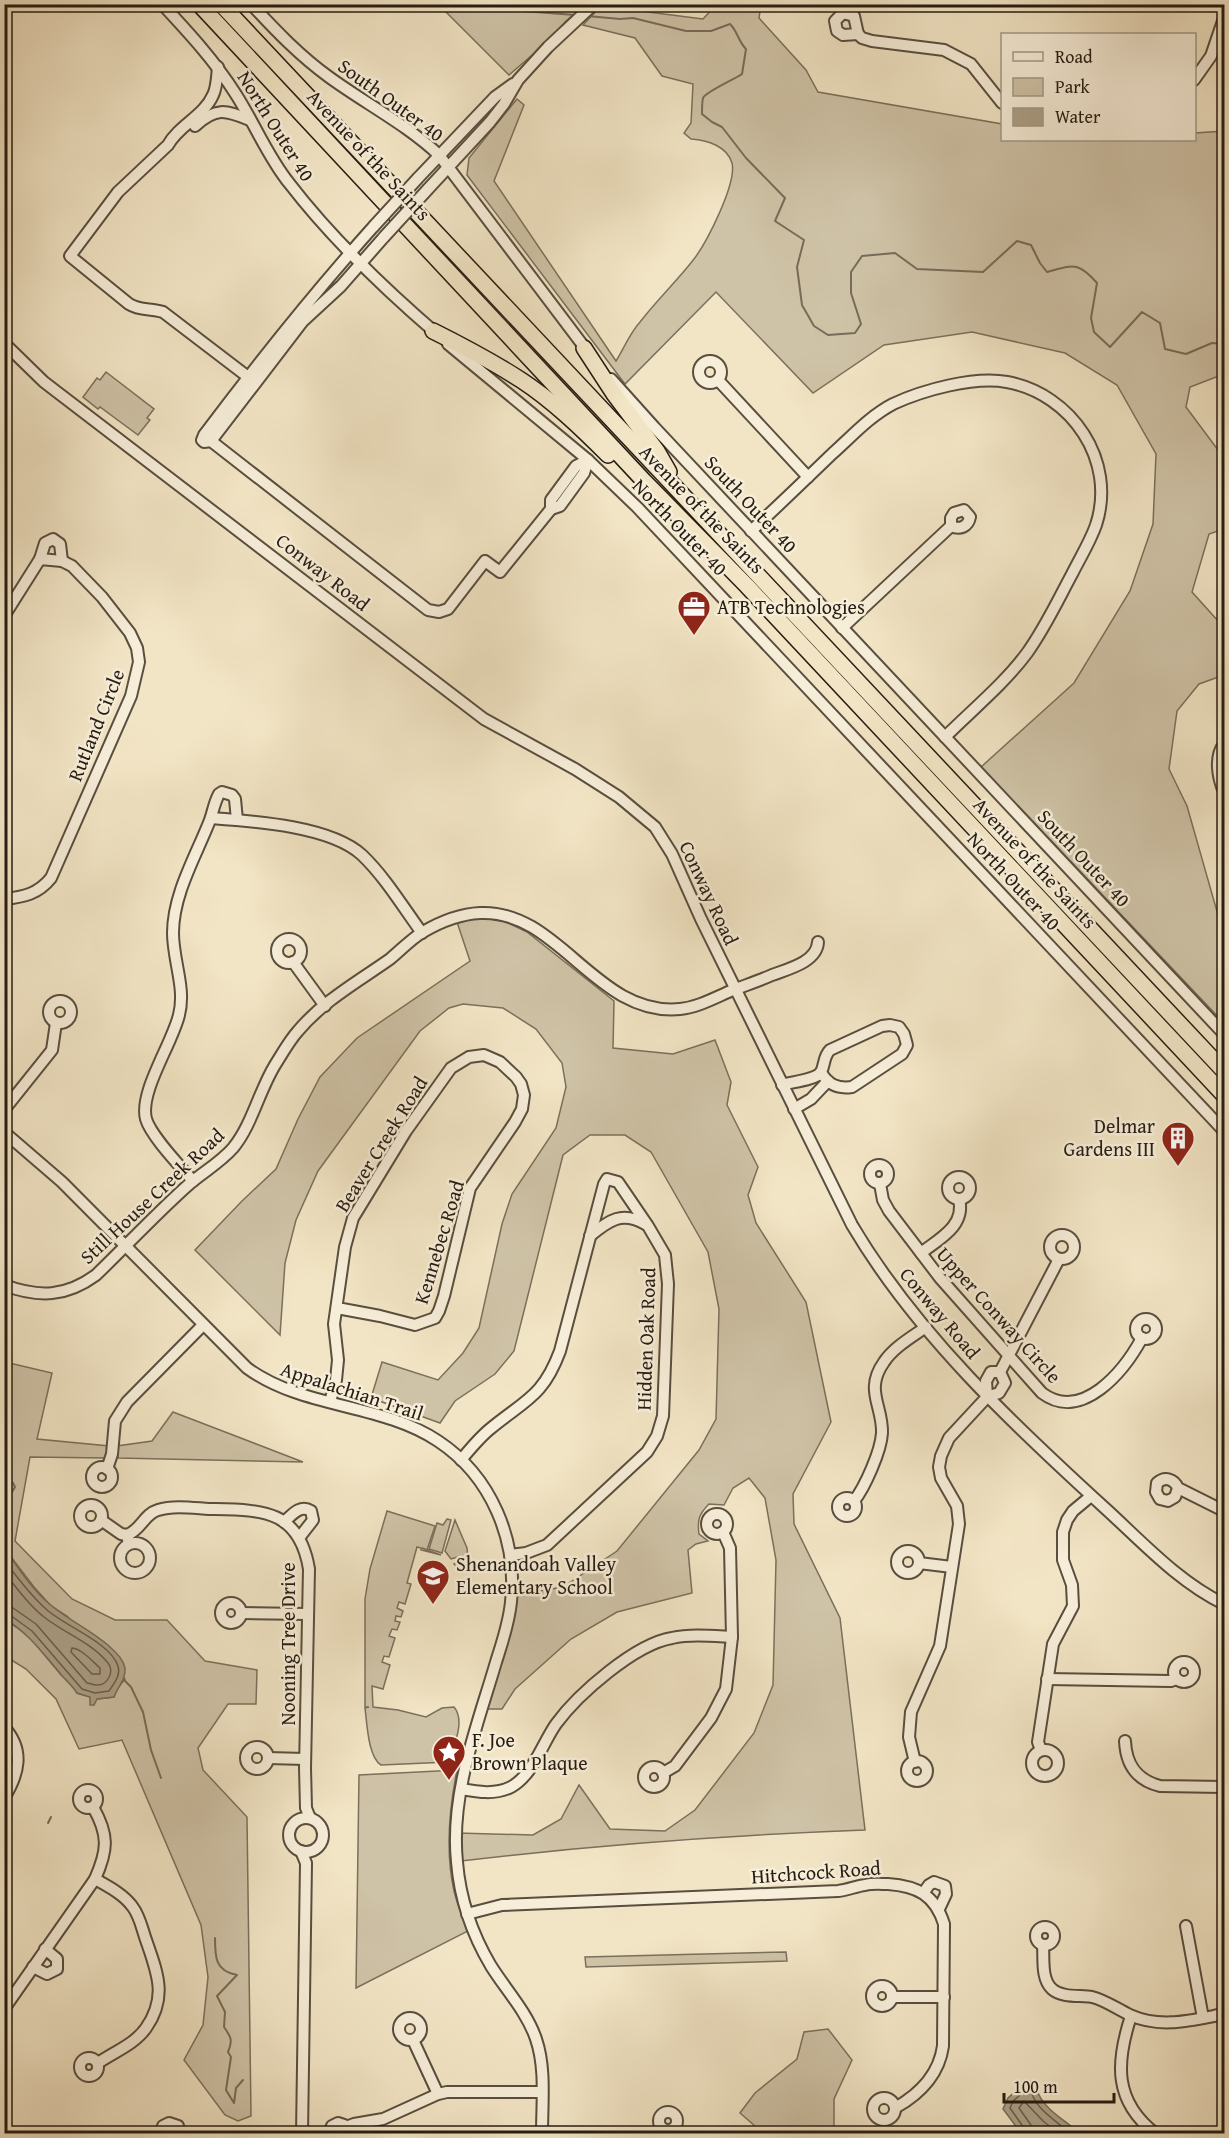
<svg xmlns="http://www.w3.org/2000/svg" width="1229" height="2138" font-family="'Gentium Book Plus',serif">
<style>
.green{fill:#cfc3a7;stroke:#7a705c;stroke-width:1.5}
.water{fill:#ada188;stroke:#776c59;stroke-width:1.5}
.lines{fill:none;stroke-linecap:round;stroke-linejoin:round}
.shore{stroke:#6a5e4d;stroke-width:1.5}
.stream{stroke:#776c59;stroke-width:2}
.minor-casing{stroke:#594e3f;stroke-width:14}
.highway-casing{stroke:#261c12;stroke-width:18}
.minor{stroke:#f7eed9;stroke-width:10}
.highway{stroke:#f2e5c5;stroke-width:15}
.minor-bridge-casing{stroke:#594e3f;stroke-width:14;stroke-linecap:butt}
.minor-bridge{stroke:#f7eed9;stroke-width:10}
.labels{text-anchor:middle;stroke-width:5;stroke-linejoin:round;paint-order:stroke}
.street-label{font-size:20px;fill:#261c12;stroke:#f7eed9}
.poi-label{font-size:20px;fill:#261c12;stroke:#f7eed9;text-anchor:start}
</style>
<rect width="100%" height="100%" fill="#f2e5c5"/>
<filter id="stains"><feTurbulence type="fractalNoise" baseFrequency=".00333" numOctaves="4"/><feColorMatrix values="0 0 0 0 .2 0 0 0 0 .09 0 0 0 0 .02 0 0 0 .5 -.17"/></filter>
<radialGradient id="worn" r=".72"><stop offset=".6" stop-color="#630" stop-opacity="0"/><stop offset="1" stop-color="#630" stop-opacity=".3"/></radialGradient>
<g class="green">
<polygon points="439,5 585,5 566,21 545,44 509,75"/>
<path d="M716,5H761L759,18L806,70L818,92L1002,124V140H1194L1195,133L1224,131V374L1190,387L1186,407L1224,458V529L1209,534L1192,592L1219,622L1224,623V675L1199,684L1177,711L1169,769L1187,806L1224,936V1023L981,767L1074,683L1130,591L1153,524L1156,454L1117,385L1065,353L972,332L884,345L813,393L716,292L625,384L467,175L469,158L517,99L524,105L494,181L616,361C624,348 630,333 640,322C657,300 677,281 694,259C707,242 737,183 732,163C727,146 707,140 691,139L684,133L691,123L693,84L662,76L635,38L583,25L601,6L703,19Z"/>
<polygon points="106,372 154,409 147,418 150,420 138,435 100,407 98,409 83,397 97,378 100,380"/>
<path d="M482,917L506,922L527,932L614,1001L613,1048L673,1054L715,1040L731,1082L727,1105L758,1167L748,1195L756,1223L806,1302L831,1422L793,1494L794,1524L840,1618L865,1830C730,1835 595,1845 461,1861L458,1833L533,1835L561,1819L579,1785L610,1829L665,1831L695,1810L754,1733L773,1685L776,1560L765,1498L749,1478L733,1488L724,1505L709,1504C699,1514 697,1520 699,1534L708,1541L696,1544L688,1550L692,1593L617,1612L571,1639L515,1689L502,1709H486L516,1595L563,1587L617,1551L699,1450L716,1419L719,1309L708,1252L651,1152L625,1135H590L563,1155L514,1351L495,1374L455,1401L440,1423L371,1398L382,1362L438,1380L463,1353L479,1328L502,1224L512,1194L556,1128L566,1087L562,1063L536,1029L503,1008L463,1004L449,1008L420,1031L318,1171L296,1220L285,1263L280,1335L195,1250L242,1201L276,1169L298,1119L320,1077L357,1038L470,961L457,922Z"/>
<polygon points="5,1362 52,1373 37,1439 109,1446 106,1458 30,1457 15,1541 72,1599 115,1620 167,1620 205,1661 257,1670 256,1704 228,1704 198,1748 203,1770 247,1817 251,2116 238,2121 225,2115 184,2060 203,2025 208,1977 201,1925 122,1740 79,1749 56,1699 26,1669 5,1656 4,1619 28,1635 61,1675 72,1684 77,1693 97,1699 114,1697 117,1689 125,1679 67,1616 51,1606 34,1587 5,1549"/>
<polygon points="173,1412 303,1462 118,1458 117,1446 152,1441"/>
<path d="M387,1511L435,1526L427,1550L422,1548L441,1555L421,1550V1548L417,1547L407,1583L411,1584L405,1604L399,1602L397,1608L403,1611L401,1617L396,1616L395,1621L400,1622L397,1630L392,1629L389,1636L395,1638L389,1657L384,1656L382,1662L390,1665L383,1689L372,1686L373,1707L398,1710L426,1717L442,1708L454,1707C466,1721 453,1747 449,1762L381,1765C368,1757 367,1723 365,1708L369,1707H365V1599L370,1569Z"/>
<polygon points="447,1519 451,1520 442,1553 429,1549 437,1523 443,1525"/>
<polygon points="455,1520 467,1548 468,1558 458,1568 454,1564 459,1561 458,1557 451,1559 445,1551"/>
<path d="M457,1770C449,1810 445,1851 454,1891C457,1904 463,1918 468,1931L356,1988L359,1775Z"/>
<polygon points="786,1952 787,1961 586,1967 585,1957"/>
<polygon points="828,2029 852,2060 834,2099 834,2133 763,2133 740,2113 755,2093 797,2059 804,2032"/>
</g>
<g class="water">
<path d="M5,1549C19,1569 33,1591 52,1606C70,1621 91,1630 109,1646C115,1652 123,1658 125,1668C126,1680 118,1686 114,1697L97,1699L94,1705H90V1697L77,1693C72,1685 65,1680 59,1672C41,1651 28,1633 5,1619Z"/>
<path d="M1027,2081L1034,2082C1037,2087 1036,2091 1039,2095C1046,2109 1061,2118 1072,2127L1073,2133H1021L1003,2109L1008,2098Z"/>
</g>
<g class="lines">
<g class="shore">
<path d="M4,1560C17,1577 30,1595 46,1609C64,1626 110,1642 118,1666C121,1676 114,1683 109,1691L95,1693L82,1689L32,1631L10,1615L4,1614"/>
<path d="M4,1572C16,1587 29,1606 44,1617C64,1633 91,1642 108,1663C115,1672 107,1686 96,1685C93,1685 90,1683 87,1683L36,1624L13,1608L4,1607"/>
<path d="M72,1648C82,1649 92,1661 100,1668V1674H92L71,1652Z"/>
<path d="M1025,2134L1024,2128L1010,2108L1013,2101L1028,2088L1031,2089C1033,2107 1054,2119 1066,2130L1067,2134"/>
<polyline points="1033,2134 1031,2125 1019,2108 1024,2101 1043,2121 1059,2134"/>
</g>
<g class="stream">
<polyline points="508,4 522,11 575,15"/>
<path d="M587,16L620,19L633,18L686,31H711L730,24C738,32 738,41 746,49L742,74C735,79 705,92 703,98C702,102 702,110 702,114L712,122L722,127L746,158L785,198L775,221L804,240L797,267L802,305L814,326L828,335L855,333L861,324L851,293V272L862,256L895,253L917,269L983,272L1017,241L1031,245L1040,263L1047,272C1073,265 1078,261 1097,283L1091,318L1094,332L1110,347L1142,312L1160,323L1165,349L1186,354L1212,343L1224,344"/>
<polyline points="4,1479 13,1483 15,1487 12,1492 4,1495"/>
<polyline points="124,1680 131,1687 143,1712 151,1750 161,1778"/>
<polyline points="48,1823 51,1817"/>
<path d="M215,1938C215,1957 215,1971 237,1975L217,1996L225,2012L224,2027C231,2037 233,2040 228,2052L231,2057L226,2090L234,2103L236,2088L243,2080"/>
</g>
<defs>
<g id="minor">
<path d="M162,4C189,33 214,60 235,93C254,122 267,156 289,183C329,235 387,291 437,334"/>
<path d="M251,4C276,31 300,56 329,77C366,104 406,124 439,155L588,352"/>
<polygon points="843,13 854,16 858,34 843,35 837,31 835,21"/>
<polyline points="858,34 862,38 872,41 944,50 971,64 1002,103"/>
<path d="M218,67C217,76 217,87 213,95C204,116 179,125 168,145L118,192L70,256L129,304C140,311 151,308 163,312L252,380"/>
<polyline points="1194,80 1211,56 1224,18"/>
<path d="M195,126C216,107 225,110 250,120"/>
<polyline points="418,178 495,97 513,84"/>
<polyline points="428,189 490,122 504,104 518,80 548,47 594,4"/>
<path d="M374,226C314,293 258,363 204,435L202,440L204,442L211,441L303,321L341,286L384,237"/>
<path d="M4,343L44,382L484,719L575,769L619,797L655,827L672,854L701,919L852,1225C917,1335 1014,1425 1107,1510C1144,1544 1179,1582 1224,1604"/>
<polyline points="448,344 588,460 637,507 1224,1131"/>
<circle cx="710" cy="372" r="11"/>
<polyline points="611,379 655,428 1224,1034"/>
<polyline points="718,380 808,477"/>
<polyline points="211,441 428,610 439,612 448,609 485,561 500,572 551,509"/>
<polygon points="588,460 584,473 560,506 551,509 551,500 576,466"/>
<path d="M751,531C779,505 806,479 833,453C852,436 870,416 893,404C923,390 974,376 1007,382C1072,394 1117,461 1096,525C1090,542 1080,558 1072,574C1058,600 1045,628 1027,653C1004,684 972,710 945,737"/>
<polyline points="40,559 45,543 53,539 60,544 62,561"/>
<path d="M4,616L40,559L62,561L72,566L102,597L130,633L137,648L139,662L131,696L51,878C38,894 24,897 4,899"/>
<path d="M842,628L951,526V518L954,513L964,510L970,517C968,527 960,530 951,526"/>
<path d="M1224,744C1214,757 1218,778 1224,792"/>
<path d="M211,818C253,821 331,826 362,855C385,877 403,907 422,933"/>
<circle cx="289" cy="951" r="12"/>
<polyline points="293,962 325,1006"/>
<circle cx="60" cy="1012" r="11"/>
<path d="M782,1085C791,1082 816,1080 821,1072C825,1065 823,1057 830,1050L882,1026L890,1025L899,1027L904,1034L907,1045L902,1054L852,1087C838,1089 828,1085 821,1072"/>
<polyline points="794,1109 811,1099 828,1081"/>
<polyline points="4,1110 52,1050 56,1023"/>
<path d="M4,1132L62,1182L247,1368C303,1409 381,1403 438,1441C491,1476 518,1540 511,1602C509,1623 502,1643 496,1662C477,1727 450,1794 457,1862C460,1899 472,1934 491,1966C506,1990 527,2012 536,2039C546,2068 542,2102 542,2134"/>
<circle cx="879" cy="1174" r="9"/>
<circle cx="959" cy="1188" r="11"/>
<path d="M193,1181C180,1166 151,1136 146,1119C139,1092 172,1044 179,1015C186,988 173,961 173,933C173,894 196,856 210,820C213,812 214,803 219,794L222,792L232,795L235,799L237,820"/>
<path d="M880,1184L883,1200L889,1211L940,1278L1042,1393C1082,1423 1124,1371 1142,1338"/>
<circle cx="1062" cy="1247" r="12"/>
<path d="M590,1236C609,1220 622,1211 645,1224"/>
<path d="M921,1253C939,1239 966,1226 959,1199"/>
<path d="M4,1285C39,1298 66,1297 96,1275C126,1246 155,1215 186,1187C201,1173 219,1164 233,1148C252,1125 259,1091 275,1065C282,1054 289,1041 298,1031C323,1001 359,981 390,959C401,950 411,939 423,932C440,922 460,914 480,913C559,909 596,1017 680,1009C699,1007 716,997 733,990C746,985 759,981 772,975C788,969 817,962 818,942"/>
<circle cx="1146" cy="1329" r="10"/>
<polyline points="1000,1372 1059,1259"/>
<polyline points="987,1396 986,1381 991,1372 1000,1372"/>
<polyline points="330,1402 336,1380 338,1360 334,1324 345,1247 353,1218 406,1131 451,1068 469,1057 484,1055 500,1062 516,1077 521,1084 524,1095 522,1109 515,1122 470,1188 444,1296 439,1311 435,1318 415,1325 380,1316 337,1308"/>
<path d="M461,1460C470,1449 479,1438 490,1429C525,1400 543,1397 560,1351L604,1184L607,1179L618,1182L648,1226L665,1255L668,1284L663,1416L657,1436L647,1452L547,1545L526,1553L510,1555"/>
<circle cx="102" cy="1477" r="10"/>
<polyline points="107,1469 112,1454 115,1421 127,1402 203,1325"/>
<path d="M1178,1488L1175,1497L1168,1501L1160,1499L1156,1492L1157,1483C1165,1476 1174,1479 1178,1488L1224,1511"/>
<circle cx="847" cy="1507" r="9"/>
<path d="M854,1501C865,1487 881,1451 882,1433C883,1406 864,1390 884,1362C894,1347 912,1337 926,1327"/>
<circle cx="91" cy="1516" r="11"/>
<circle cx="717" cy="1524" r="10"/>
<polyline points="101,1520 121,1534 127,1535"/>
<path d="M284,1522C292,1515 300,1504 311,1511L313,1520L299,1538"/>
<circle cx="135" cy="1558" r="15"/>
<path d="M129,1544L127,1535C141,1530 144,1514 158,1510C174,1505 193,1508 209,1509C260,1510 299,1508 309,1569L305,1768L306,1808L310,1818"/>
<circle cx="908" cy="1562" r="11"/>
<polyline points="919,1563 952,1567"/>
<circle cx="231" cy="1613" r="10"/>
<polyline points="241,1613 307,1614"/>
<circle cx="1184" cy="1672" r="10"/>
<polyline points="1047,1679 1171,1681 1176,1679"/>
<path d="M4,1727C25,1750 19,1774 4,1798"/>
<path d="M1125,1741C1126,1764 1136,1780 1160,1786L1224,1787"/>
<circle cx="257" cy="1758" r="11"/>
<circle cx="1045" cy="1763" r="13"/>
<polyline points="1041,1750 1038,1742 1053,1644 1073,1606 1072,1585 1063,1560 1063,1532 1067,1520 1073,1511 1091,1496"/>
<polyline points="268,1758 305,1759"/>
<circle cx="917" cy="1771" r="10"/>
<polyline points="915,1762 909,1737 911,1712 940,1646 959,1524 957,1506 941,1478 939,1467 941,1456 949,1438 987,1397 999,1393 1005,1383 1000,1372"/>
<circle cx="654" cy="1777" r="10"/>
<polyline points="663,1773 675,1766 711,1718 726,1689 732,1637 730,1548 723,1532"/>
<path d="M461,1789C478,1792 495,1795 511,1787C533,1775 542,1744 556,1724C578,1694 635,1644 672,1638C691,1634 712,1636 732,1637"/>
<circle cx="88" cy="1799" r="9"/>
<circle cx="306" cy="1835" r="17"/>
<polyline points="301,1851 306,1863 302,2134"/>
<path d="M95,1879C109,1887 123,1894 132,1906C140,1916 142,1929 146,1940C157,1972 168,1997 146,2028C135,2044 114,2052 98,2063"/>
<polyline points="924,1892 929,1885 934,1882 945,1886 946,1894 939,1909"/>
<path d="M467,1914L502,1905L838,1891C848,1890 856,1886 865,1885C873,1883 881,1884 888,1884C917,1886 935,1895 944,1924L943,2046C939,2075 920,2094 895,2108"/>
<polyline points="1186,1926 1203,2018"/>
<circle cx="1045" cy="1936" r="9"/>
<path d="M1043,1945C1044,1959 1041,1979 1052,1989C1062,1998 1080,1995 1092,1997C1105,2000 1117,2009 1130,2015C1161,2029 1192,2020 1224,2014"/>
<polyline points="33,1967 47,1974 57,1969 57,1959 45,1949"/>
<circle cx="882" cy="1996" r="10"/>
<polyline points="892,1997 944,1997"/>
<path d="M4,2009L95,1879C108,1850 109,1835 93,1807"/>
<path d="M1131,2016C1116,2062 1113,2101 1156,2134"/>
<circle cx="410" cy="2029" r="11"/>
<polyline points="413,2040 438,2094"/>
<circle cx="89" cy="2067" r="9"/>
<circle cx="884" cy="2109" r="11"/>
<circle cx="668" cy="2121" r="9"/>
<polyline points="4,2127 10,2134"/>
<polyline points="346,2127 354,2124 383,2119 438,2094 447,2092 542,2092"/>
<polyline points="161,2134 163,2126 169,2123 178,2126 180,2134"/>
<polyline points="329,2134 332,2126 338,2123 344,2125 348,2132"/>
</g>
<g id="highway">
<polyline points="199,4 644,481 747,586 1224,1095"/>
<polyline points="221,4 1224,1071"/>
<path d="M433,331C463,346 493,362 521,380C553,401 581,428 608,455"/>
<polyline points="584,348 614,394 657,451 669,472"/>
</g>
</defs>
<use href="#minor" class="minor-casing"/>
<use href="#highway" class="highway-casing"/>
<use href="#minor" class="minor"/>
<use href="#highway" class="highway"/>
<defs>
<g id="minor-bridge">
<polyline points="374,226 418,178"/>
<polyline points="384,237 428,189"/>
</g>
</defs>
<use href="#minor-bridge" class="minor-bridge-casing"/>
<use href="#minor-bridge" class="minor-bridge"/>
</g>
<defs>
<symbol id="office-pin" viewBox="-11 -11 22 30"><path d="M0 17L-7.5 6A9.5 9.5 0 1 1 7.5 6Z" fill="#8f2418" stroke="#f7eed9"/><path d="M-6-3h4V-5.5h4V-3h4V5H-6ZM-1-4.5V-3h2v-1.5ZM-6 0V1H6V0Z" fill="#fff"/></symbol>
<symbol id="building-pin" viewBox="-11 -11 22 30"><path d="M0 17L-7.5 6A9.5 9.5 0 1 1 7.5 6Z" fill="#8f2418" stroke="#f7eed9"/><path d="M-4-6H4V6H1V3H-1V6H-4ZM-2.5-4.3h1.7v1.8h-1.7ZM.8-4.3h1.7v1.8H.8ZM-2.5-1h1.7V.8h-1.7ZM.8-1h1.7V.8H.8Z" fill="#fff"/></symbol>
<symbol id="school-pin" viewBox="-11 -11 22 30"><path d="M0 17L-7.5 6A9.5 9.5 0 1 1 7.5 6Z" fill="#8f2418" stroke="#f7eed9"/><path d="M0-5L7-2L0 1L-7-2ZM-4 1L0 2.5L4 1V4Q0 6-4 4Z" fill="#fff"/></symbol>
<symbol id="sight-pin" viewBox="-11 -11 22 30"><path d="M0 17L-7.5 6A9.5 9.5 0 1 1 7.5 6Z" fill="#8f2418" stroke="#f7eed9"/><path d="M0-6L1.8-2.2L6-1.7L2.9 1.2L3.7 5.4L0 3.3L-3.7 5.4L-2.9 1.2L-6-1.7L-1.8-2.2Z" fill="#fff"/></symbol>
</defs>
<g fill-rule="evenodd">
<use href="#office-pin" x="675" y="588" width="38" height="52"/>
<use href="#building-pin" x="1159" y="1119" width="38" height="52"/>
<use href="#school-pin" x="414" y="1557" width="38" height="52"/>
<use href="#sight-pin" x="430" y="1733" width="38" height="52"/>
</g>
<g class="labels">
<g class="street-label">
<text transform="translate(391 100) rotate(36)" y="7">South Outer 40</text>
<text transform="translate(276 126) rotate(58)" y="7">North Outer 40</text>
<text transform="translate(369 155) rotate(47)" y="7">Avenue of the Saints</text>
<text transform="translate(751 504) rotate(47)" y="7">South Outer 40</text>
<text transform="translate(702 509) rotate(46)" y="7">Avenue of the Saints</text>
<text transform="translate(680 527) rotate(46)" y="7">North Outer 40</text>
<text transform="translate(323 572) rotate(38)" y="7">Conway Road</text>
<text transform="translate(96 725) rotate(-68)" y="7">Rutland Circle</text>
<text transform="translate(1084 858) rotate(47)" y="7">South Outer 40</text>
<text transform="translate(1035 863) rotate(47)" y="7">Avenue of the Saints</text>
<text transform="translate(1014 881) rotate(47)" y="7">North Outer 40</text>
<text transform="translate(709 893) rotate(65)" y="7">Conway Road</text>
<text transform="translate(381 1144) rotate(-58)" y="7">Beaver Creek Road</text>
<text transform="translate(152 1196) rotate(-43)" y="7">Still House Creek Road</text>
<text transform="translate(439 1242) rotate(-73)" y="7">Kennebec Road</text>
<text transform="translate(940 1313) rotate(50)" y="7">Conway Road</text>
<text transform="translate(999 1315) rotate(48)" y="7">Upper Conway Circle</text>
<text transform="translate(646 1339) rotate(-88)" y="7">Hidden Oak Road</text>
<text transform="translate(352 1391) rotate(18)" y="7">Appalachian Trail</text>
<text transform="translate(288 1644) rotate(-90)" y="7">Nooning Tree Drive</text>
<text transform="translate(816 1872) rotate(-4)" y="7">Hitchcock Road</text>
</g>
<g class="poi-label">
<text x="717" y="614">ATB Technologies</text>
<text x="1155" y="1133" text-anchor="end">Delmar<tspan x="1155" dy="23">Gardens III</tspan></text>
<text x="456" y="1571">Shenandoah Valley<tspan x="456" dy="23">Elementary School</tspan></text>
<text x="472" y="1747">F. Joe<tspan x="472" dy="23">Brown Plaque</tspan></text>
</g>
</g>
<rect width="1229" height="2138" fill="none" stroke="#f2e5c5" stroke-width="24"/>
<rect x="6" y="6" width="1217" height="2126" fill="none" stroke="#261c12" stroke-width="3"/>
<rect x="12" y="12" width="1205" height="2114" fill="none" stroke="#261c12" stroke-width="1.5"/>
<rect x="1001" y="33" width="195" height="108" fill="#f7eed9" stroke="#a39a89" stroke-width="1.5"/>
<rect x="1013" y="52" width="30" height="9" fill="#f7eed9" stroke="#a39a89" stroke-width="1.5"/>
<text x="1055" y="63" font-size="18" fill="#261c12">Road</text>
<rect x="1013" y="78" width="30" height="18" fill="#cfc3a7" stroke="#a39a89" stroke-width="1.5"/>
<text x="1055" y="93" font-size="18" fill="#261c12">Park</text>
<rect x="1013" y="108" width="30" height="18" fill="#ada188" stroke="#a39a89" stroke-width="1.5"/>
<text x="1055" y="123" font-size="18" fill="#261c12">Water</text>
<path d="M1004 2093v9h110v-9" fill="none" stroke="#261c12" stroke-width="3"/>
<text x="1013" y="2093" font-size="18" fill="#261c12" stroke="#f7eed9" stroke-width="4.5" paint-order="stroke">100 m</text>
<rect width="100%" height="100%" filter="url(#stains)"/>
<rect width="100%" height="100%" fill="url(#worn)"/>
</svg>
